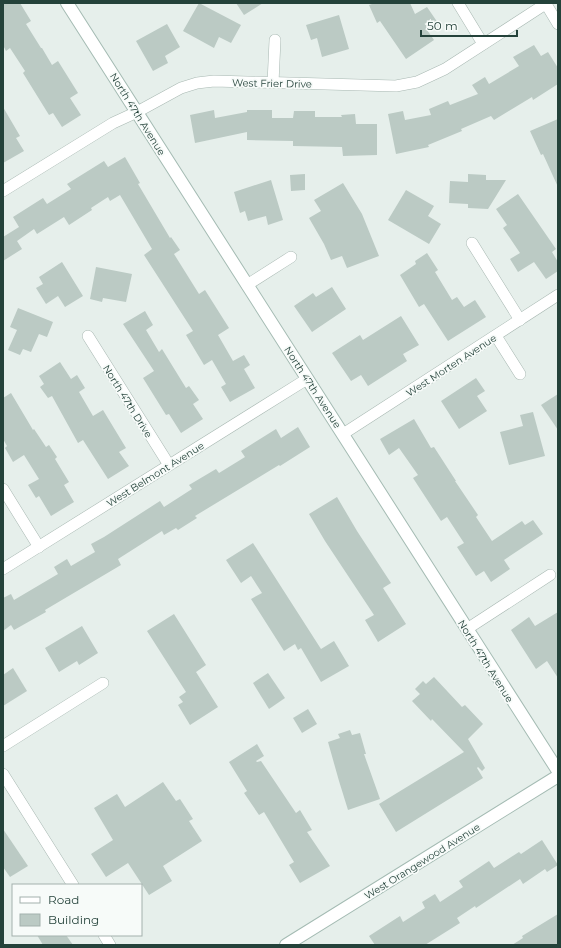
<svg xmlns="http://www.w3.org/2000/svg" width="561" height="948" font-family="Montserrat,sans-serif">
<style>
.building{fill:#bbcac4}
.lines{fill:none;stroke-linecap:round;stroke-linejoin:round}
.street-casing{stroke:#a8b8b2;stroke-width:12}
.secondary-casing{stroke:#a4bbb3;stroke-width:14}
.street{stroke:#fff;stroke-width:11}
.secondary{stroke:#fff;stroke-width:12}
.labels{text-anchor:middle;stroke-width:3.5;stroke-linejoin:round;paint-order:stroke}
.street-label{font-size:10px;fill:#24423a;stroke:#f7fbf9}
</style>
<rect width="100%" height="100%" fill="#e6efeb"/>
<g class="building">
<polygon points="3,3 20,3 31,21 26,24 41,48 42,48 52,65 58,61 78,93 70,98 81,115 62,127 53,113 49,115 23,73 25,71 10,48 6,51 3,45"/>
<polygon points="199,3 241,25 231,43 219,37 214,48 183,31"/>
<polygon points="236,3 263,3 244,15"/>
<polygon points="375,3 410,3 415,14 427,7 438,23 427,30 434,40 406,59 380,21 377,23 369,5"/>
<polygon points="339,15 349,49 322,57 317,38 311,40 306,25"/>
<polygon points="167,24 180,47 165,56 168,63 153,71 136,41"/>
<polygon points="534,45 541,56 548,52 558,68 558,84 533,100 532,97 494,120 491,116 461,129 462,131 428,145 429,147 396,154 388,114 403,111 405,120 431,115 429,109 448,101 450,105 478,94 472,85 485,77 489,84 519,66 513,57"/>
<polygon points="3,107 20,136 16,138 24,151 3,163"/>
<polygon points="214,110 215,118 247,112 247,110 272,110 272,118 293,118 294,111 315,111 315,117 342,117 341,115 355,114 356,124 377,124 377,155 343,156 342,147 293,146 293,141 247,140 247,132 195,143 190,115"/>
<polygon points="558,119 558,187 543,154 541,155 530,131"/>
<polygon points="125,157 140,183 138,184 170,238 171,237 180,250 174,254 199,294 205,290 229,328 218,335 233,361 244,355 250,365 244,369 255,388 230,402 221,387 226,384 212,360 204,365 186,335 193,331 144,255 152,249 120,195 110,201 108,197 91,208 92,210 69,225 64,217 37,234 34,229 17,241 22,249 3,261 3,237 19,227 13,217 43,198 47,204 71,189 67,184 104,161 108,167"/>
<polygon points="305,174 305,190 291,191 290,175"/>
<polygon points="468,174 486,175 486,180 506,180 488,209 468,208 468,204 449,203 450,181 468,182"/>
<polygon points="271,180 283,220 268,225 266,216 248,221 245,211 240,213 234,192"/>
<polygon points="343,183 362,214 379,256 347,268 342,256 331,260 324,244 309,218 321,211 314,200"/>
<polygon points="406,190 434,206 428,216 441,224 429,244 388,220"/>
<polygon points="518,194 556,249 552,252 558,262 558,271 546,279 534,262 518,272 510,259 520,253 503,228 507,225 496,209"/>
<polygon points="427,253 438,270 435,272 452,300 457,297 464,307 475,300 486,317 448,341 424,304 419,307 400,275 416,264 415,261"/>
<polygon points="62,262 83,296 65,307 58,296 46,304 36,288 43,284 39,277"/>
<polygon points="96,267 132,274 126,302 103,298 102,302 90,299"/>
<polygon points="332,287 346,309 312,332 294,306 313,293 316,297"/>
<polygon points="18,308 53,322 47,337 39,334 31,352 23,349 20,355 8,350 17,330 10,327"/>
<polygon points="145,311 153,325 146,330 159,352 162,349 186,388 189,386 199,400 193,404 203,419 181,433 169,414 166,415 143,378 154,371 123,324"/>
<polygon points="401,316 419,345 403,354 407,361 368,386 361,375 351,381 332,353 360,335 363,340"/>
<polygon points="60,362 71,379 77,375 85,388 79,392 93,416 103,410 126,448 119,452 129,466 108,479 83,440 78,443 52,396 48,398 40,387 44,384 39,376"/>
<polygon points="476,378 485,391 477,396 487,411 459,429 441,401"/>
<polygon points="11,393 33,430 34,429 46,447 49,445 57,457 55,459 69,482 64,485 74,502 51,516 39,496 36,498 28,485 39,479 24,455 13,462 5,448 7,446 3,439 3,398"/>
<polygon points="558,394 558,430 541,405"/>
<polygon points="533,412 545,456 509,465 500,432 523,426 520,415"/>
<polygon points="414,419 431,448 434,447 456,481 455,481 478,515 476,517 492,541 522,521 525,525 533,520 543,534 504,560 510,569 491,582 484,571 476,576 457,547 464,543 447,517 441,521 413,478 418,475 399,448 389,455 380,439"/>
<polygon points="298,427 310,447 280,466 279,465 195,516 197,518 178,530 176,528 164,535 162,531 118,559 121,565 45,610 46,612 14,630 11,625 3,631 3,598 11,594 14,600 58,574 54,567 67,559 71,566 95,552 91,544 104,537 160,501 164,507 192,489 189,485 216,469 219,473 245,457 241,451 276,429 281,438"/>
<polygon points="337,497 357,531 391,583 383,588 406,624 378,642 365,620 374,615 325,541 309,514"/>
<polygon points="253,543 321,649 334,641 349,666 321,682 301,648 298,650 295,644 284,651 251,599 262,593 251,576 241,583 226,560"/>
<polygon points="558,612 558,678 547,661 536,669 511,630 529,617 535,626"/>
<polygon points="174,614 206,665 196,672 218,707 190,725 178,705 183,702 179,697 186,692 147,631"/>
<polygon points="82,626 98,653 79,665 77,661 59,672 45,648"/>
<polygon points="13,668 27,691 3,706 3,675"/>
<polygon points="268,673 285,698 269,709 253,683"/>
<polygon points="434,677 462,707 465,705 483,724 468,739 485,768 482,771 478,767 477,768 483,778 396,832 379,804 464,752 432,719 431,721 412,701 420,694 415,689 423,681 426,684"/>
<polygon points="308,709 317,724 302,733 293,718"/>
<polygon points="350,730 352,735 360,733 366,754 364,754 380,799 348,810 339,781 328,742 340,738 338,734"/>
<polygon points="257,744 264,756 256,761 257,762 261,761 296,813 300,810 312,830 307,832 330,866 300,883 289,865 294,862 264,812 259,815 244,793 247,791 229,762"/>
<polygon points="163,782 176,801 180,799 193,819 189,821 202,841 163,866 172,881 149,895 128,863 106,877 91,854 113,840 94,808 117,794 125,807"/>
<polygon points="3,829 28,866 10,877 3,867"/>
<polygon points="542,840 558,865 547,872 545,869 523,884 520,879 476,908 475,906 457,918 460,923 425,945 375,945 369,936 400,916 403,922 425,908 422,902 435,894 440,902 463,887 459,881 489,861 494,868 519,852 521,854"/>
<polygon points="558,914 558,945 512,945 523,938 522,936"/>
<polygon points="37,935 66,935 73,945 43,945"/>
</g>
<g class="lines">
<defs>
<g id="street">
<polyline points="458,3 483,44"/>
<polyline points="546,4 558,24"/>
<polyline points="273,83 275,40"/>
<polyline points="3,191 113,123 137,112 181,88 197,83 214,81 396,86 417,82 445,69 547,3"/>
<polyline points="472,243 520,320"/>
<polyline points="247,285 291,257"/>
<polyline points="88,336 169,465"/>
<polyline points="496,336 520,374"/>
<polyline points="343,434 558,295"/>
<polyline points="3,489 39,547"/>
<polyline points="3,569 307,379"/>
<polyline points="467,629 550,575"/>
<polyline points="3,746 103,683"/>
<polyline points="3,774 73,885"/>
<polyline points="104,935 110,945"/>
</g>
<g id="secondary">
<polyline points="67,3 558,771"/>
<polyline points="286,945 558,776"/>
</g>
</defs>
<use href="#street" class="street-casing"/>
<use href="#secondary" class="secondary-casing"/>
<use href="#street" class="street"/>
<use href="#secondary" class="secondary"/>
</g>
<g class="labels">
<g class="street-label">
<text transform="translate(272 83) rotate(1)" y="4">West Frier Drive</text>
<text transform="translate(138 114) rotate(58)" y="4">North 47th Avenue</text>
<text transform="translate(451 365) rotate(-33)" y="4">West Morten Avenue</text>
<text transform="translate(313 387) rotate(57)" y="4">North 47th Avenue</text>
<text transform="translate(128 401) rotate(58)" y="4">North 47th Drive</text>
<text transform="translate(155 474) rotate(-32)" y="4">West Belmont Avenue</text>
<text transform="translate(486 661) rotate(58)" y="4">North 47th Avenue</text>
<text transform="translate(422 861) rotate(-32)" y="4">West Orangewood Avenue</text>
</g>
</g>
<rect width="561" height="948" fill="none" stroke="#24423a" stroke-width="8"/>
<rect x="12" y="884" width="130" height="52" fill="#f7fbf9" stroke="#a3b1ad"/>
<rect x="20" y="897" width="20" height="6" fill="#ffffff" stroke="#a3b1ad"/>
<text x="48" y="904" font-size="12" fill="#24423a">Road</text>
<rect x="20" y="914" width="20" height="12" fill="#bbcac4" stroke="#a3b1ad"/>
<text x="48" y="924" font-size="12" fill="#24423a">Building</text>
<path d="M421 30v6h96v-6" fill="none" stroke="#24423a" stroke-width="2"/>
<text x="427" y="30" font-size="12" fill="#24423a" stroke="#f7fbf9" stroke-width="3" paint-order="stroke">50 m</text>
</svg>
